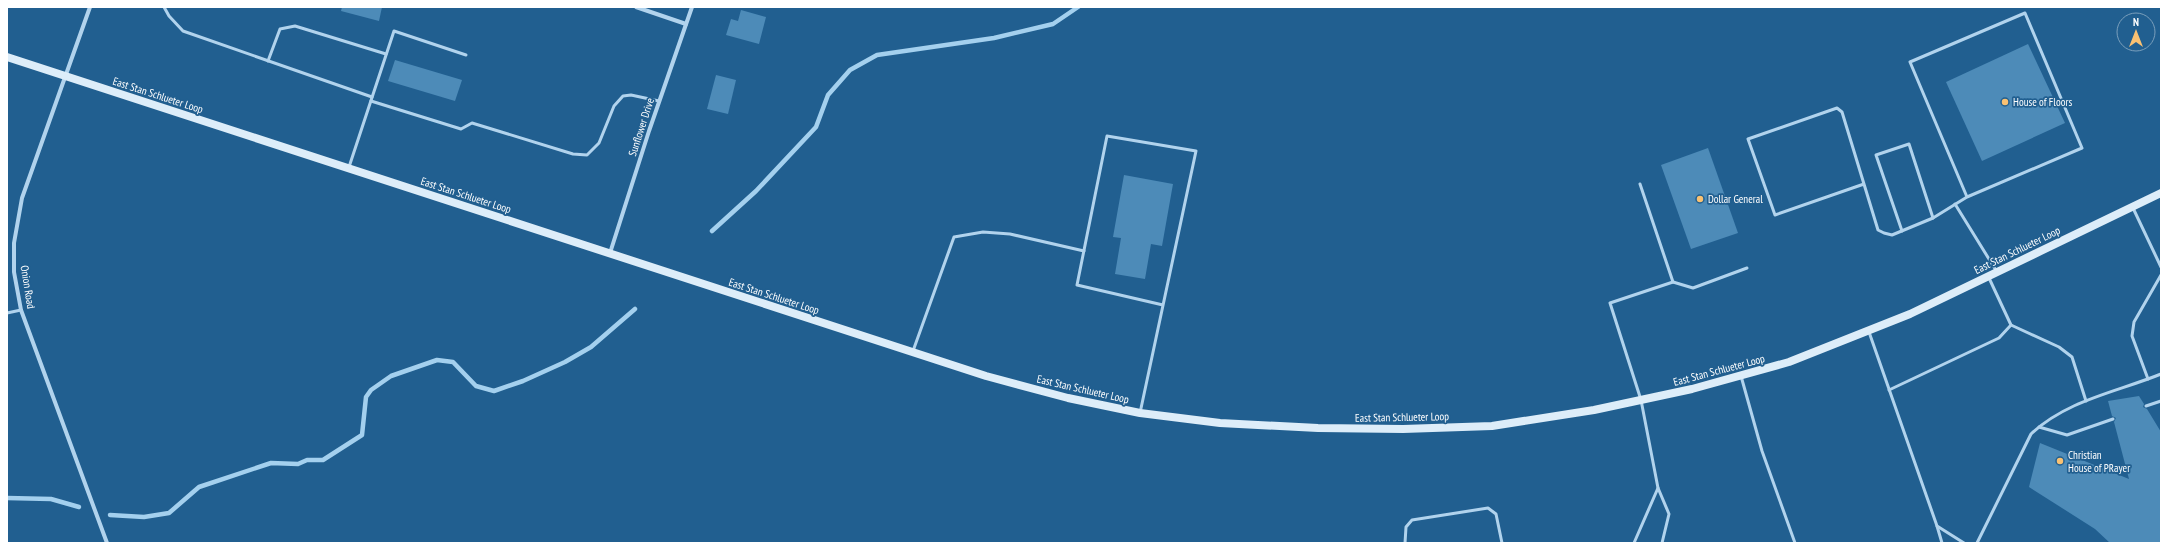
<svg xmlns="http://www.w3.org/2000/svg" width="2168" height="550" font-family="'PT Sans Narrow',sans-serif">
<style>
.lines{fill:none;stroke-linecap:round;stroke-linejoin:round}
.stream{stroke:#a4d0ee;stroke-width:4.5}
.building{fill:#4d8bb8}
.lane{stroke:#b1d3ed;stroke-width:3}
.street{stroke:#b1d3ed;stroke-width:4}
.secondary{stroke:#ddedf9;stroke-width:8}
.poi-dot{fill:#f9c172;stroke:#215f90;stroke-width:1.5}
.labels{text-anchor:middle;stroke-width:3.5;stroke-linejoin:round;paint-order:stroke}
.street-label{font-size:11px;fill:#fff;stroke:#215f90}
.poi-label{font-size:11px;fill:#fff;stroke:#215f90;text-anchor:start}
</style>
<rect width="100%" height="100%" fill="#215f90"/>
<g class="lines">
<g class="stream">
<polyline points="712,231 756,191 816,127 828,95 850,70 877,55 994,38 1053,24 1078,7"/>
<polyline points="7,498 51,499 79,507"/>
<polyline points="110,515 144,517 169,513 199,487 271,463 298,464 307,460 323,460 362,435 366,397 371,390 391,376 437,360 453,362 476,386 494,391 523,381 565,362 591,347 635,309"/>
</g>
</g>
<g class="building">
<polygon points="342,7 382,7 379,21 341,11"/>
<polygon points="741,10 766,17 759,44 726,35 731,19 738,21"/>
<polygon points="2028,44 2065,123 1982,161 1946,82"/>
<polygon points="395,60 462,80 455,101 388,81"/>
<polygon points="716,75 736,80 728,114 707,109"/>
<polygon points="1708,148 1738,233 1691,249 1661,165"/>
<polygon points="1124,175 1173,184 1162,246 1151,244 1145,279 1115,274 1121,238 1113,237"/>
<polygon points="2139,396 2144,404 2143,407 2147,409 2161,432 2161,543 2110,543 2095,529 2029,487 2040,443 2129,479 2114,422 2116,418 2112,416 2108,401"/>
</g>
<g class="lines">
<g class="lane">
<polyline points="164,7 169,16 183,31 372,97"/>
<polyline points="268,61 280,29 295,26 386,54"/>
<polyline points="371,101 461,129 472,123 573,154 587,155 599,143 614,106 623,96 631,95 659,101"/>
<polyline points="349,167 394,31 466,55"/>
<polyline points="1640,184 1673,282 1610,303 1641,400 1658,488 1669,514 1662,543"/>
<polyline points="1864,184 1775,215 1748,139 1837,108 1842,112 1878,230 1884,233 1892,235 1933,218 1967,197 2082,148 2025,13 1910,62 1967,197"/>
<polyline points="1955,204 1997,272"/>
<polyline points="2133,208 2161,267"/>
<polyline points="1902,231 1876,155 1909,144 1933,218"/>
<polyline points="1673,282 1693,288 1747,268"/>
<polyline points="7,313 21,310"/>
<polyline points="2011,325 2059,347 2072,357 2086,401"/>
<polyline points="1869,332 1937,526 1964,543"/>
<polyline points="913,351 954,237 983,232 1010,234 1084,251"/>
<polyline points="1741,376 1762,451 1795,543"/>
<polyline points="2148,379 2132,336 2134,322 2161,275"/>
<polyline points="1889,390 1999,338 2011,325 1989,278"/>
<polyline points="2146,406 2161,401"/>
<polyline points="1140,413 1196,151 1107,136 1077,285 1163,305"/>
<polyline points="2039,427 2067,435 2113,419"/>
<polyline points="1937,526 1942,543"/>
<polyline points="1405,543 1406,527 1412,520 1488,508 1496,514 1502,543"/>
<polyline points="1634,543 1658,488"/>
<path d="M1977,543L2031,434C2067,400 2117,392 2161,374"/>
</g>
<g class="street">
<polyline points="90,7 22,198 14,243 14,272 21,310 107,543"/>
<polyline points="636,7 686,24"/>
<polyline points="610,253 649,131 692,7"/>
</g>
<polyline class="secondary" points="7,57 986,376 1068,398 1140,413 1220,423 1318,428 1403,429 1492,426 1594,410 1692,389 1789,362 1910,314 2161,193"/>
</g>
<g class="poi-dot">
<circle cx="2005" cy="102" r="4"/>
<circle cx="1700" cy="199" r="4"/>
<circle cx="2060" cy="461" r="4"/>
</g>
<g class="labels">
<g class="street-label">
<text transform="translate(158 95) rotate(18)" y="4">East Stan Schlueter Loop</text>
<text transform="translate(641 127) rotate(-72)" y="4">Sunflower Drive</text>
<text transform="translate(466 195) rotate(18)" y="4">East Stan Schlueter Loop</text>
<text transform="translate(2017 250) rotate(-26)" y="4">East Stan Schlueter Loop</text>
<text transform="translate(28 287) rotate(81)" y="4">Onion Road</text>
<text transform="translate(774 296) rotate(18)" y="4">East Stan Schlueter Loop</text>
<text transform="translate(1719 370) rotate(-15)" y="4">East Stan Schlueter Loop</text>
<text transform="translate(1083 389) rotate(13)" y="4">East Stan Schlueter Loop</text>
<text transform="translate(1402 417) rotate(-1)" y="4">East Stan Schlueter Loop</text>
</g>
<g class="poi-label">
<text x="2013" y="106">House of Floors</text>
<text x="1708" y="203">Dollar General</text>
<text x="2068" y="459">Christian<tspan x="2068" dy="13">House of PRayer</tspan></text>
</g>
</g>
<rect width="2168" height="550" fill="none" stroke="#ffffff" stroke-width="16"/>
<g transform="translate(2136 32)"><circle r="19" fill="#215f90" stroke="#7a9fbc"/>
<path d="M0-3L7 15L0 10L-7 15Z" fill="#f9c172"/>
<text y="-6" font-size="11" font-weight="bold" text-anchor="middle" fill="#ffffff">N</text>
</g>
</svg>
